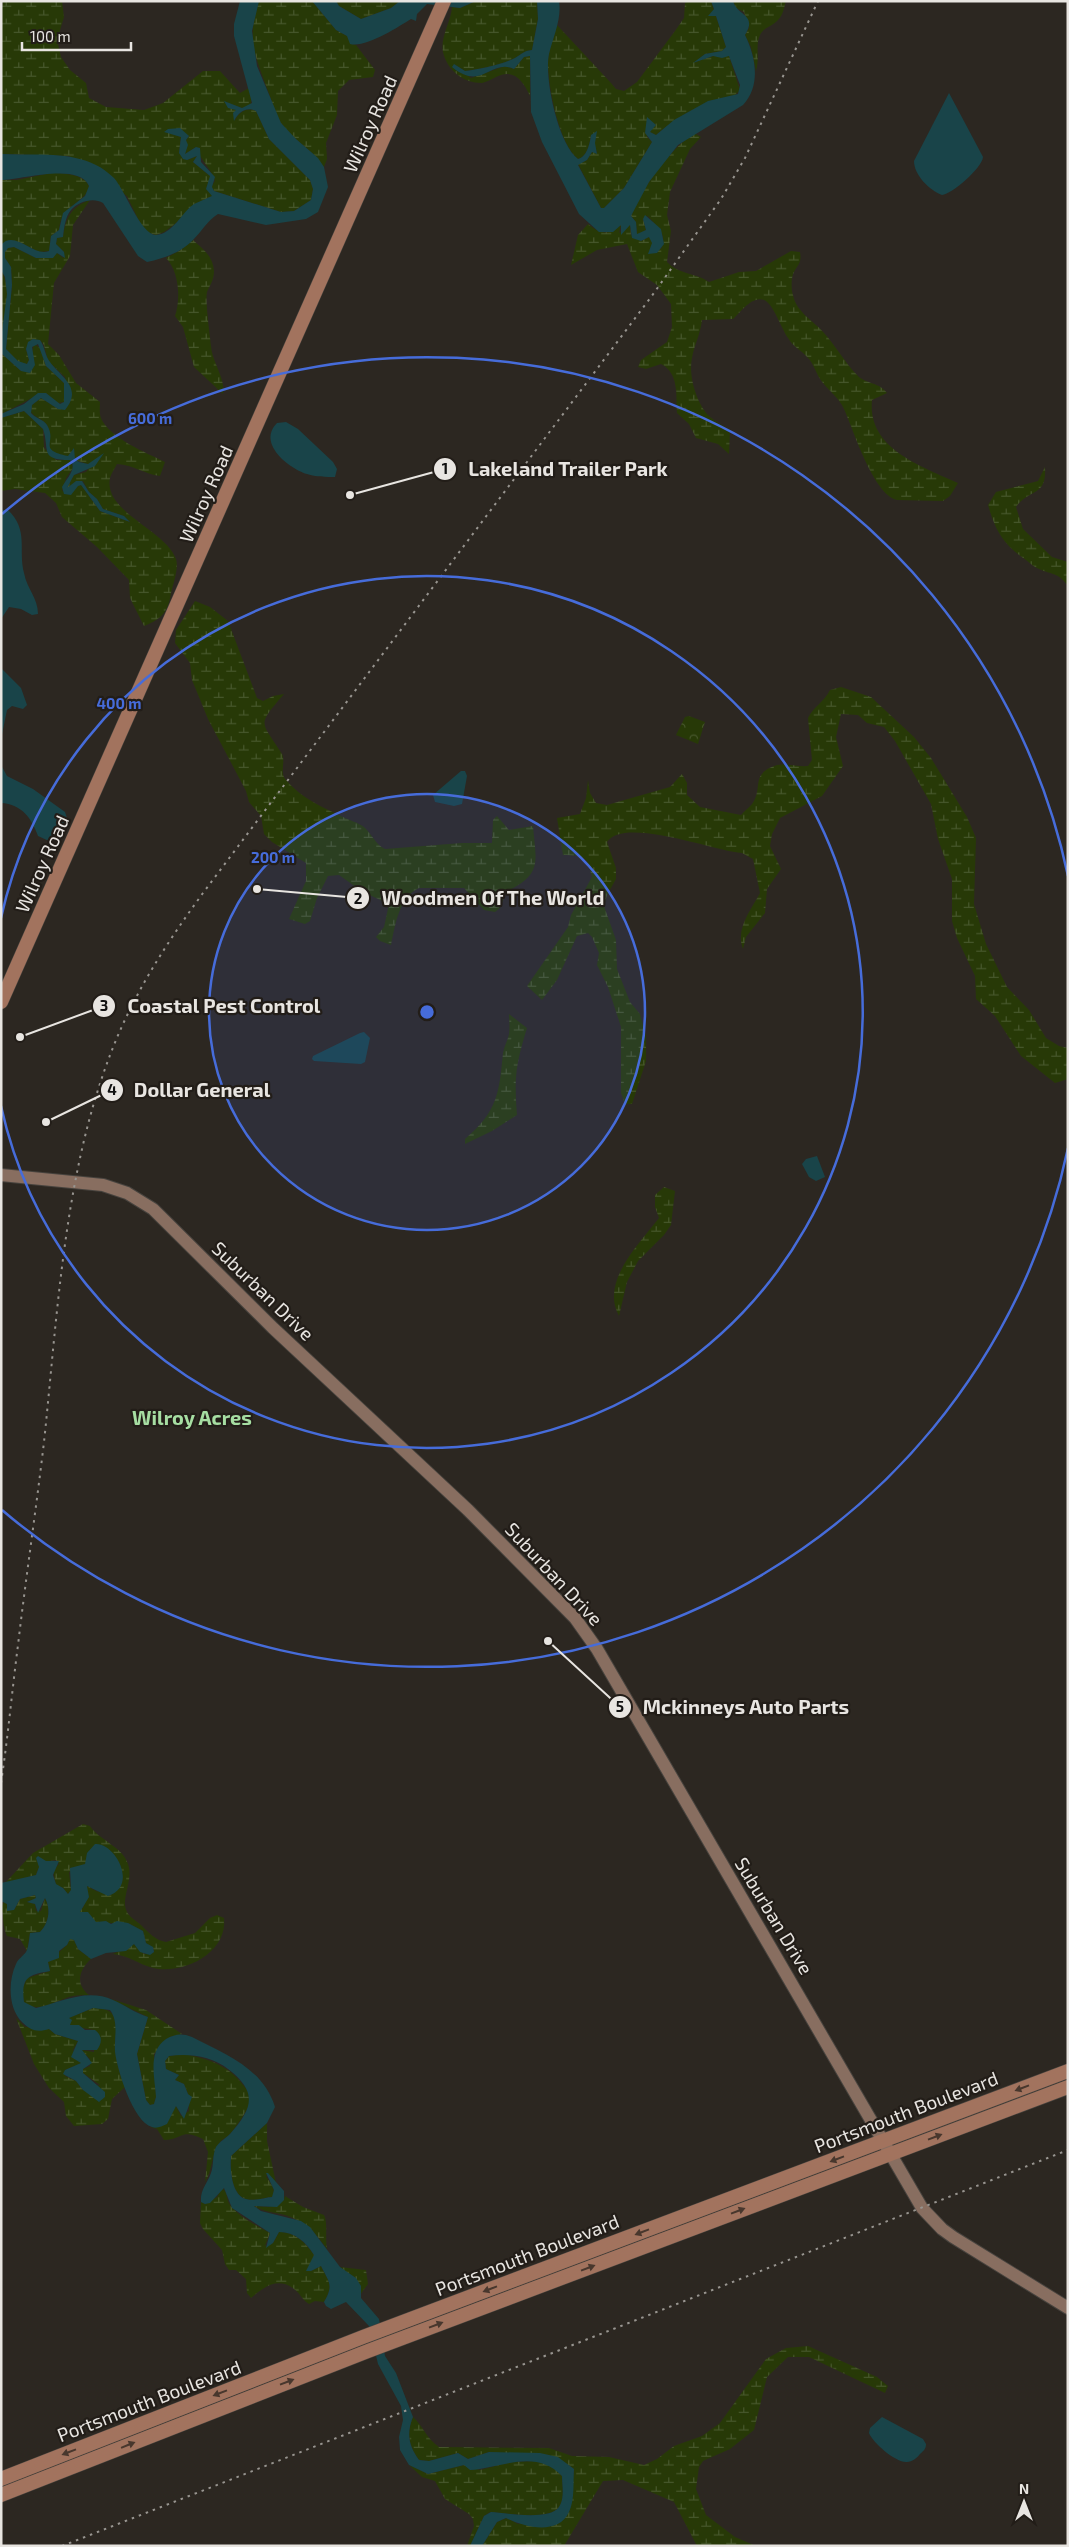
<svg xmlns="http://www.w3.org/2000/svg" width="1069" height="2547" font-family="'Exo 2',sans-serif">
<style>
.wetland{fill:url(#wetland-marsh)}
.park{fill:url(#park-crowns)}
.water{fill:#194449}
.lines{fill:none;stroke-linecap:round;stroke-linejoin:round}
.secondary-casing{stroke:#47433e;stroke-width:14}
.primary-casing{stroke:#47433e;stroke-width:15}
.secondary{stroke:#886e60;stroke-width:12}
.primary{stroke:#a2735e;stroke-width:14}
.rail{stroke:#989590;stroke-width:2;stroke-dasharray:2.5 5;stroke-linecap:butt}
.oneway{fill:#48372d}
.ring{fill:none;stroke:#466cda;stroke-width:2.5}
.labels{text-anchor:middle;stroke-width:4.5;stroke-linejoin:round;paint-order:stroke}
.street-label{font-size:19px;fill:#e8e5e1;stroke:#221d18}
.neighbourhood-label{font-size:20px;font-weight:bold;fill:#a6dea2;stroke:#221d18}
.centre{fill:#466cda;stroke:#221d18;stroke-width:2.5}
.ring-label{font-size:15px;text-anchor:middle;font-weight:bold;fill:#466cda;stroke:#221d18;stroke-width:4.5;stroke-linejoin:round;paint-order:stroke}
.leader{fill:none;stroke:#e8e5e1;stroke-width:2}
.callout-dot{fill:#e8e5e1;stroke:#221d18;stroke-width:2}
.mark-label{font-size:15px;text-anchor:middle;font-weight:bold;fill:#111}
.callout-label{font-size:20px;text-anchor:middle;font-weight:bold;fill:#e8e5e1;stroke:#221d18;stroke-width:4.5;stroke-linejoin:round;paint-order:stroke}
</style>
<defs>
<pattern id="wetland-marsh" width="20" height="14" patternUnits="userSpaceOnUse" patternTransform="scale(1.25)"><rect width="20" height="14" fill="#273907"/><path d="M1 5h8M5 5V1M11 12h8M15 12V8" fill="none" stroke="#46562b"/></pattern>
<pattern id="park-crowns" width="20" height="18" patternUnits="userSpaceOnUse" patternTransform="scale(1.25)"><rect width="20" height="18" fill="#273907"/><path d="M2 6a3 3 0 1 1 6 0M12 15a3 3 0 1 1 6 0" fill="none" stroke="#46562b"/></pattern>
</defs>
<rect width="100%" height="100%" fill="#2c2721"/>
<g class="wetland">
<path d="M3,1H62L64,17L57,40L61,57L70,70L86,83L89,98L106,107L144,110L163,103L203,71H220L240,93L249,88L252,98L250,106L242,108L225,102L236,110L235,120C239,112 247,107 256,111L269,139L310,180L313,189L311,200L294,211L281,212L214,191L211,187L215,181C211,168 201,161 196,147L185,154L186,140L189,136L170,133L181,137L179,153L187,160L197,156L193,162L210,176L212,196L194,205L175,224L164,232L156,235L149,233L142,227L127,196L69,156L1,154V13Z"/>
<path d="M259,1H312L336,30L347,36L351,44L356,45L375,70L373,77L349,80L338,91L337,115L326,143L327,159L324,167C313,150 293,140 281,123C275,113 272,101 268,91C255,55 246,40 259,1Z"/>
<polygon points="336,1 400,1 391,8 361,19 339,6"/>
<path d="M476,1H537L538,19L532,50C523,51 522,54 515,58C504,64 477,70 465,71L454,64L471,78L505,66L514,69L524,57L530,56V96C523,81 514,68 496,77C492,79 486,82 482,83C463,83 447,70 443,52C440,37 451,22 452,7L460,8Z"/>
<path d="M689,1H711L726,47L722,51L705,54L695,62L713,56H729L740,90L734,96C706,100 678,116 656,135L650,132V118L647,137L652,142L624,188L604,208H601L578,164L587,160L592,152L597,153L591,135C590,143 587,157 578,159C559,144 548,87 548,63C548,50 554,37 557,25L611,83L616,89L624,91L637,82L675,31L684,18L685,3Z"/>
<path d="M733,1H786C784,8 783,15 778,20C773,26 764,27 760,35C755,45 760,58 756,71L751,47L745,35L749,28L744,12L736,8Z"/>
<path d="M694,133L701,137L690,149L670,192L667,215L671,231L667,262C678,274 696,273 709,282L739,272L756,271L791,251L800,252C802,263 798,264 794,272C791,277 791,289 793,295C796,312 814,321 824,333C836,346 845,363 858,376C866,384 879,382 887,393L872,400C867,449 922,466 958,483L950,496L943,501L897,500C873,494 854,431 844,409C839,398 830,392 823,383C816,375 814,363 807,357C801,350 793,347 788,338C782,330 773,303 764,300C752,295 740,313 733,319L702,320C700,336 694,345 692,358C688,376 697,405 710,417C716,422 724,426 730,430L729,454L718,444L696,438L689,424L677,413C676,395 679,373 661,364L646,369L638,367L641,360L667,342L672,327L671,304L657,285L638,272L627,244L597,250L571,265L578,235L588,224C600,234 608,236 621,225L619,233L630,225L631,235L641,241L649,237L661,249C668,233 657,228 648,216L643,219L646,230L637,235L636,222L631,216C643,186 669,151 694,133Z"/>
<path d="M51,173C63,173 84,174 89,186C86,204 61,203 59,230L51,236L49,251L39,252L19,242L3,243L1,245V180H17Z"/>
<path d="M90,200L73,225L70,256L54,283L48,344L59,355L76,383L100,402C100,406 99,413 101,418C109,438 147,453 165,462L160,476C144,474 134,465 117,464C115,468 111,474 110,478C103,512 166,530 176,559C179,568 173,584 171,593C168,612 162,619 144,626L130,598L129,580L97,547L62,517L56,503L45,493L15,489L1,491V418L24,411L43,429L44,448L56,460H70L73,468L66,478L62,491L81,485L100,511L130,522L124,516L103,509L97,499L89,492L83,481L67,488L74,475L86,472L101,453L93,463L88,464L52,453C46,445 52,434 47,425C43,419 35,418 31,412L32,405L41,398L58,409L70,403L65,377L48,361L44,345L40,340L26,349L29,360L27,364L18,362L6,349L12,285L11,267L5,258V252L8,248L14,247L36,258L57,253L63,258L64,252L56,244L57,238L63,237C66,217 71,207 90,200Z"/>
<path d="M193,240C203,249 213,256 214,271C214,280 210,285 207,292C205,301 210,335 211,346C212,362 226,379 223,394L194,367L183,327L175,316C181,299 179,271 166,258L179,251Z"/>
<path d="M1,270C12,289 7,319 1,339Z"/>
<path d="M34,344L40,348L46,366L64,383V402L57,403L46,393C30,397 17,407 1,414V347L2,354L21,371L34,360L32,352Z"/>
<path d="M1045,467C1047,497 1030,488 1016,507L1023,529L1052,557L1068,562V586C1058,572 1052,575 1039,569C1034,567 1030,563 1026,560C1003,544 996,532 988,505L996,492L1038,481Z"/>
<path d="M195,601L210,607L228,621L257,698L263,701L273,696L284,694C256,727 261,720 282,754C286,762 279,773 286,780C301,798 322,807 343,817C349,820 359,823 364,827C372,834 375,844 385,849L462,843H492L493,820L497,816L509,830L533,826C536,862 543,874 506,892L500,908L495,912L484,910L464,888H419C399,897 395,926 391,945L380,941L376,937L384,927L389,904L363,892L339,875L328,876L317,898L310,921L305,924L289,919L306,881V863L272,842L264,834L261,816L249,802L246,791L208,719L192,680L190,663L175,643L176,630Z"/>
<path d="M841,687L871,697L914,737L931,758L967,817L976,838L974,904L986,944L1007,987L1029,1010L1046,1038L1059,1046L1068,1048V1079L1055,1083L1021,1056L995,1016L976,999L975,976L957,938L952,921V879L938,839L931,804L895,741L884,727L867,723L858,715L841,714L836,737L843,766L822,796L780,818L772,834L770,846L781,869L767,889L765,913L746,937L743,949C735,929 751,910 760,893L753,859L742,853C715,851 623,816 607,842L616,868V879L607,895L604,906L616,940L617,969L630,1002L640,1014L646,1036V1061L632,1104H625L621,1093V1027L608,987L597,965L599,953L592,937L588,933L577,936L557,980L542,1000L527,986L568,927L571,915L592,877C587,855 585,856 563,855L557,818L580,814L586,798L588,780L590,793L596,803L607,805L670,787L682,774L687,783V795L700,807L741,815C744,811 749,808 752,804C764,788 749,774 777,765C784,763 799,767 808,766L812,760L808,718C813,707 824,702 830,690Z"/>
<path d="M509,1014L527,1028C516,1064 514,1077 517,1115L492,1131L465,1144V1139C498,1111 499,1093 503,1053C504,1046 508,1040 509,1034C510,1027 509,1020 509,1014Z"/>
<path d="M664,1187L675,1191L671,1225L664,1235L638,1261L627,1282L619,1316C600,1282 639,1244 659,1218L655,1207V1195Z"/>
<path d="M83,1824L90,1826C100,1841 122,1846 128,1864C134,1881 120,1898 127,1912C130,1918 137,1921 141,1925C149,1933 155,1940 166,1942L195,1933L210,1918L217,1915L224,1918C228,1953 183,1975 153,1968C138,1964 130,1956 113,1954L134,1944L144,1954L154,1952L153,1948L146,1943L143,1931L128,1923H96L79,1912L84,1906L87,1886L98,1892L85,1864L69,1872L71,1890L68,1894L63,1888L56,1885L53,1870L59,1864L56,1860C45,1861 39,1864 36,1875L5,1883L33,1853Z"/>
<path d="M35,1895L36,1898L27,1902L35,1904L36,1911H41L45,1898C51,1909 49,1923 40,1932L30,1933L27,1951L20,1939L7,1936C2,1925 4,1916 1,1907L4,1902L14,1910L20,1899Z"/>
<path d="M70,1938L74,1940L78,1949L91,1959C79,1970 75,1984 89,1995C84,1995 78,1995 73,1996C57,1999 39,2015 24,2002L22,1990L27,1978L50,1971L48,1962L67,1945Z"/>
<polygon points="111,1999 146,2010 182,2034 170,2037 154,2054 156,2097 154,2104 150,2105 146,2100 137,2054 148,2017"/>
<path d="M93,2008C126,2008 113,2031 116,2054C117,2065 121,2077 125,2087L112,2099L108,2119L102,2124L74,2126L66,2116L64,2102L49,2088L34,2064L16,2018L25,2027L49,2029L55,2034L78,2041L73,2050L82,2063L65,2070V2076L76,2081L83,2090L100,2085L83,2073V2069L90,2066V2059L81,2050L94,2052L95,2030L70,2026L68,2018Z"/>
<path d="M184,2054C209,2059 228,2065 244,2086C248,2091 252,2096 250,2103C247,2111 235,2129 229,2135C226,2138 222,2139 220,2142C211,2154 213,2170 205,2182L208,2152L203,2139C179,2128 184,2140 164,2140L157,2129L150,2127C167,2129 168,2117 176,2106L181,2116L189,2111L188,2094L184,2084L175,2080L179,2075L166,2069L165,2061L169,2056Z"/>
<path d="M267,2123V2141L276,2183L268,2174L266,2176C270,2183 277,2190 272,2197C263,2198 251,2202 243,2198C231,2191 230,2168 231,2156Z"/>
<path d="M222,2188C228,2192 226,2199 230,2205C240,2218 256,2225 270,2233L265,2246L273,2243L279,2232C295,2232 305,2242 314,2255L311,2271L321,2266C329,2282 334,2285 324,2302L315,2301L309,2304C302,2300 300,2293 294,2289C277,2276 263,2288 251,2298L247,2293L246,2279L236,2270H229L225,2264L222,2250L203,2229L200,2223L201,2202L205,2204L217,2197Z"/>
<path d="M285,2196L303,2207L324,2215C328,2222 325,2238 327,2249C316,2233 304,2221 285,2215C274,2212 264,2212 254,2206L269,2207L284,2200Z"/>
<polygon points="340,2267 366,2270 368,2284 360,2295 361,2286"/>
<path d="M808,2346L877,2377L888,2386L885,2393L809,2357H788L767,2377L754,2430L730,2449L703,2461L699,2467L696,2489L706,2515L735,2537L756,2546H697L674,2502L623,2480L603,2481L564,2546H482L497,2522L507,2518L518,2524L569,2512L574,2469L564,2462L489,2452L468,2459L458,2453L429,2461L419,2460C409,2446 406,2434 413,2417C424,2427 426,2438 439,2447L549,2448L572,2456L609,2457L644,2465L657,2459L674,2446L702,2436L720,2423L766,2359L786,2348Z"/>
<path d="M538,2461L554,2467L562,2476C562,2485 565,2499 559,2507C549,2521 506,2513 490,2512L484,2516L470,2546H467L474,2526L473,2519L469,2514L445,2499L435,2481L422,2477L409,2465L428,2474L464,2465L480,2470L510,2462Z"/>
</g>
<polygon class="park" points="689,716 705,722 698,744 676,735 685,717"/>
<g class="water">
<path d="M240,1H259L252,31L257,66L281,123L296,139L318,158L324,167L328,187L318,212L306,219L266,225L218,214C207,221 202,231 193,240C180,253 165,258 147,262L138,256L103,203C93,197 78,202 71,210C65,217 64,229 63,237L57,238L56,244L64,252L65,258L57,253L53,258H36L14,247L8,248L5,252V258L11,267L12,285L6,349L18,361L27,364L29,360L26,349L28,342L33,339L40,340C45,347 45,356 50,362C62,378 83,388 65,410L58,409L41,398L32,405L31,413C35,418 43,419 47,425C58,443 36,449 68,456L74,448L75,459L79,462L88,464L104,453L95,466L74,475L67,488L76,481H82L89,492L97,499L103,509L124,516L130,522L100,511L81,485L78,486L71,495L64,494L62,487C66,479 78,468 70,460C39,460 50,450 43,429L24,411L1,418V414L24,404L38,393H46L60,404L64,402V383L46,366L38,344L32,347L35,365L30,373L21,371L2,354L1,339L7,294L5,277L1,270V245C15,229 34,258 49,251L51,236L59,230L63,213L85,196L89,186C79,162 21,180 1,180V154C39,156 85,148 114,178C125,190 141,235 156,235C173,234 182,212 194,204C200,201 206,199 212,196L206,189L210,176L193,162L197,156L187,160L183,159L179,153L181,137L164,132L168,129L180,128L189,136L186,140L188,145L185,154L196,147L200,148L201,162L215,177L212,187L214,191L281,212L294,211L311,200L313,189L310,180L269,139L256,111C246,106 238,113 234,121L233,113L236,110L228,108L224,101L242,108L252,103L234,36V24Z"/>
<path d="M312,1H336L339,6L361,19L391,8L400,1H476L460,8L427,4L417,14L416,21L411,19C398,27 366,48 350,44L347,36L336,30Z"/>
<path d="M537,1H559C562,19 553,37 549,54C544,78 558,144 578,159C587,157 590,143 591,135L597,131L595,143L597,154L592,152L587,160L578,165L601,208H604L624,188L652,142L645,133L647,117L656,125L650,132L656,135L674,120L708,101L738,94L740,85L729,56L722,58L713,56L693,63L705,54L722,51L726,47L716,16H708L714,9L711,1H733C737,16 758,14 745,35C756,57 761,86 743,105L678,145L649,182L631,216L636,222L637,234L646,230L643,219L645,215L661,229L664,244L657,253L648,254L652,243L649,237L641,241L632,238L630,225L621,235V225L613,232H599L579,214L542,142L531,112L530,56L524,57L514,69C491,58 482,92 452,67L454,64L465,71C477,70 504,64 515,58C522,54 523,51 532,50L538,19Z"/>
<path d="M949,93L983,157C982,168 952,194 942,195C929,190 914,175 914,161Z"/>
<path d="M286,422L298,429L333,462L337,469L335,477C326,477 316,477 307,474C288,468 257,443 277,423Z"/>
<path d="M1,510H8C29,530 18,549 24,573C27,589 38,598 38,614L32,615L21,609L9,607L1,619Z"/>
<polygon points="1,668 21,688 27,705 23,709 12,706 7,710 1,739"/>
<path d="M1,765L7,776L33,789L65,812L67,818L54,838L49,841L38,836C32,819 22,804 1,803Z"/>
<polygon points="461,771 465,771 467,776 462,804 454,806 435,802 433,795"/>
<polygon points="364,1032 370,1038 365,1062 361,1064 314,1061 312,1059 313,1056 360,1033"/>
<polygon points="817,1156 825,1177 816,1181 809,1177 802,1164 806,1159"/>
<path d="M95,1844C115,1842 139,1886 108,1896L87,1886L89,1897L80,1912H88L96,1922L106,1921L111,1924L117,1921L128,1923L143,1931L146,1943L153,1947L154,1952L150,1955L140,1952L134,1944L126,1951L106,1953L91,1959L78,1949L74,1940L70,1939L67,1945L59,1951V1958L48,1962L50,1971C28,1975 21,1977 24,2002L36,2008C61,2002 87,1988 113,2000C125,2005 135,2013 148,2017L137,2054L146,2100L150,2105L154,2104L156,2097C155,2078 147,2052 166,2039C175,2034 182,2033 192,2037C225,2054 263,2068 275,2107L267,2123L231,2156C230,2168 231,2191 243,2198C251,2202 263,2198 272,2197L274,2190L266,2173H268L284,2191V2200L277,2207L254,2206L261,2211L301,2221L310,2227L340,2267L356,2278L361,2286V2298L379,2319L385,2356L396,2373L413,2417C406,2434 409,2446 419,2460L429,2461L458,2453L468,2459L489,2452L540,2453L558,2457L574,2469C573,2482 575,2500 569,2512C558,2536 524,2527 506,2518L497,2522L482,2546H470L484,2516L491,2512C506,2513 549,2521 559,2507C565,2498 562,2485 562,2476C536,2448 501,2468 470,2470L464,2465L428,2474L409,2465L400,2450L399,2437L403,2420L401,2406L378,2364L369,2326L346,2302L331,2309L326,2306L324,2302C334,2285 329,2282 321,2266L311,2271H306L314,2255C306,2242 295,2232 279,2232L273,2243L266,2248L270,2233L232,2208L224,2188L210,2203L205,2204L201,2202C200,2190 207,2184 211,2173C214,2165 212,2156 216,2147C220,2141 225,2139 230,2134C253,2108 258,2092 228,2069C212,2056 188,2053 169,2056L165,2061L166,2069L179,2075L175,2080L184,2084L188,2094L192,2097L184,2119L176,2106L167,2124C162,2126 157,2129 152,2127C133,2122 117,2069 115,2052C114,2037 119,2022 110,2010L93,2008L69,2018L72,2020L70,2025H79L85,2030H95C103,2036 102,2043 97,2050H82L92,2063L83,2069V2073L105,2092V2097L99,2102L83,2090L76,2081L63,2074L65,2070L81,2063L71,2057L78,2041L55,2034L49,2029C37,2033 30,2030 22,2022C8,2008 8,1981 16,1964C18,1959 23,1956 26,1952C29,1947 29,1938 30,1933L40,1932C49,1923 51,1909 45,1898L38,1913L35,1904L27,1902L36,1898L35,1895L20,1899L14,1910L7,1911V1904L1,1901V1883L36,1875L39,1867L36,1858L38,1856L46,1861H59L53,1875L56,1884L63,1888L68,1894L71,1890L70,1868L85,1864L87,1853Z"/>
<path d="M882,2417L923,2439L926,2444C926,2449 924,2450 920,2454C917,2458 912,2462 907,2462C896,2463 873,2443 869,2433L870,2428Z"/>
</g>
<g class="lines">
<defs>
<polyline id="secondary" points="1,1175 103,1185 127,1193 153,1209 273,1328 468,1510 575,1618 597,1649 922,2208 942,2229 953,2237 1068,2308"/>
<g id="primary">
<polyline points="1,1002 444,1"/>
<polyline points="1,2479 363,2337 1068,2071"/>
<polyline points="1,2495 368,2351 1068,2087"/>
</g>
</defs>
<use href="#secondary" class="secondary-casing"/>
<use href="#primary" class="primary-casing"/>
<use href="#secondary" class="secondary"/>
<use href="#primary" class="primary"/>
<g class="rail">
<path d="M1,1783C8,1737 12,1691 18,1645C26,1577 36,1510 44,1442C58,1310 64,1169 114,1045C136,990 168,941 203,893L651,297L721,199L745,158L818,1"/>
<polyline points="62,2546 1068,2150"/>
</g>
</g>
<defs><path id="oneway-solid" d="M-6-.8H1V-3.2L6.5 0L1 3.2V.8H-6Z" transform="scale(1.25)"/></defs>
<g class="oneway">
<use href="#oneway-solid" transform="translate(1022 2088) rotate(159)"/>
<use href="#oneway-solid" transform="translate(935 2137) rotate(-21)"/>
<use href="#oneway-solid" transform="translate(837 2159) rotate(159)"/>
<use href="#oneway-solid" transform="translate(738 2211) rotate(-21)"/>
<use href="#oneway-solid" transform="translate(642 2232) rotate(159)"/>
<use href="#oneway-solid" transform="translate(588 2268) rotate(-21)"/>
<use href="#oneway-solid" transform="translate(490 2289) rotate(159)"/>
<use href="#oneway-solid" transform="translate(436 2325) rotate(-21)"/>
<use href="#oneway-solid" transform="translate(287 2382) rotate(-21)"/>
<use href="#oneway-solid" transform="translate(220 2393) rotate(159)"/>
<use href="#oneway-solid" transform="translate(128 2445) rotate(-22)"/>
<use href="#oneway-solid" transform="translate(69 2452) rotate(159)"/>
</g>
<circle cx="427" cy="1012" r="218" fill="#466cda" fill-opacity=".12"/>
<g class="ring">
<circle cx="427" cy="1012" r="218"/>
<path d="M1 918A436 436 0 1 1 1 1106"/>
<path d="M1068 1148A655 655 0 0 1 2 1510M2 514A655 655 0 0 1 1068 876"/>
</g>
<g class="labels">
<g class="street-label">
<text transform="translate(370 124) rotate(-66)" y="7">Wilroy Road</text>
<text transform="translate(206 494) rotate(-66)" y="7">Wilroy Road</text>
<text transform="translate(42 864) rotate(-66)" y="7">Wilroy Road</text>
<text transform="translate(263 1291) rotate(44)" y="7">Suburban Drive</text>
<text transform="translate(554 1574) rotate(47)" y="7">Suburban Drive</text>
<text transform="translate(774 1916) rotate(59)" y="7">Suburban Drive</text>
<text transform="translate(906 2112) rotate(-21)" y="7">Portsmouth Boulevard</text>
<text transform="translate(527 2255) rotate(-21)" y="7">Portsmouth Boulevard</text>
<text transform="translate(149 2401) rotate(-21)" y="7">Portsmouth Boulevard</text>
</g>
<g class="neighbourhood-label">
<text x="192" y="1425">Wilroy Acres</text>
</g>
</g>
<circle cx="427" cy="1012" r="8" class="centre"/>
<g class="ring-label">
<text x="150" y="424">600 m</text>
<text x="119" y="709">400 m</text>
<text x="273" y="863">200 m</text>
</g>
<path class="leader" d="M350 495L445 469M257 889L358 898M20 1037L104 1006M46 1122L112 1090M548 1641L620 1707"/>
<g class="callout-dot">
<circle cx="350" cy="495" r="5"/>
<circle cx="257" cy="889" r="5"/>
<circle cx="20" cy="1037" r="5"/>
<circle cx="46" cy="1122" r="5"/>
<circle cx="548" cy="1641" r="5"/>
<circle cx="445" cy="469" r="12"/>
<circle cx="358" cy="898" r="12"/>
<circle cx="104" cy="1006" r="12"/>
<circle cx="112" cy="1090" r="12"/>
<circle cx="620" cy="1707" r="12"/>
</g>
<g class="mark-label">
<text x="445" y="474">1</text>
<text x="358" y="904">2</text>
<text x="104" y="1011">3</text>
<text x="112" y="1095">4</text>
<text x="620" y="1712">5</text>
</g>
<g class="callout-label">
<text x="568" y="476">Lakeland Trailer Park</text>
<text x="493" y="905">Woodmen Of The World</text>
<text x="224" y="1013">Coastal Pest Control</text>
<text x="202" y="1097">Dollar General</text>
<text x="746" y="1714">Mckinneys Auto Parts</text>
</g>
<rect width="1069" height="2547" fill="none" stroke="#e8e5e1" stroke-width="5"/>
<g transform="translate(1024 2502)" stroke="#221d18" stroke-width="4" paint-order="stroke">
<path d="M0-4L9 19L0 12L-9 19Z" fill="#e8e5e1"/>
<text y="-8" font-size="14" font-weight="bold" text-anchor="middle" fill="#e8e5e1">N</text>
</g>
<path d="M22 42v8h109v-8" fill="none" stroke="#e8e5e1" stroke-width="2.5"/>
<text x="30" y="42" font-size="15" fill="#e8e5e1" stroke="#221d18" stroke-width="4" paint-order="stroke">100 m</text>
</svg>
